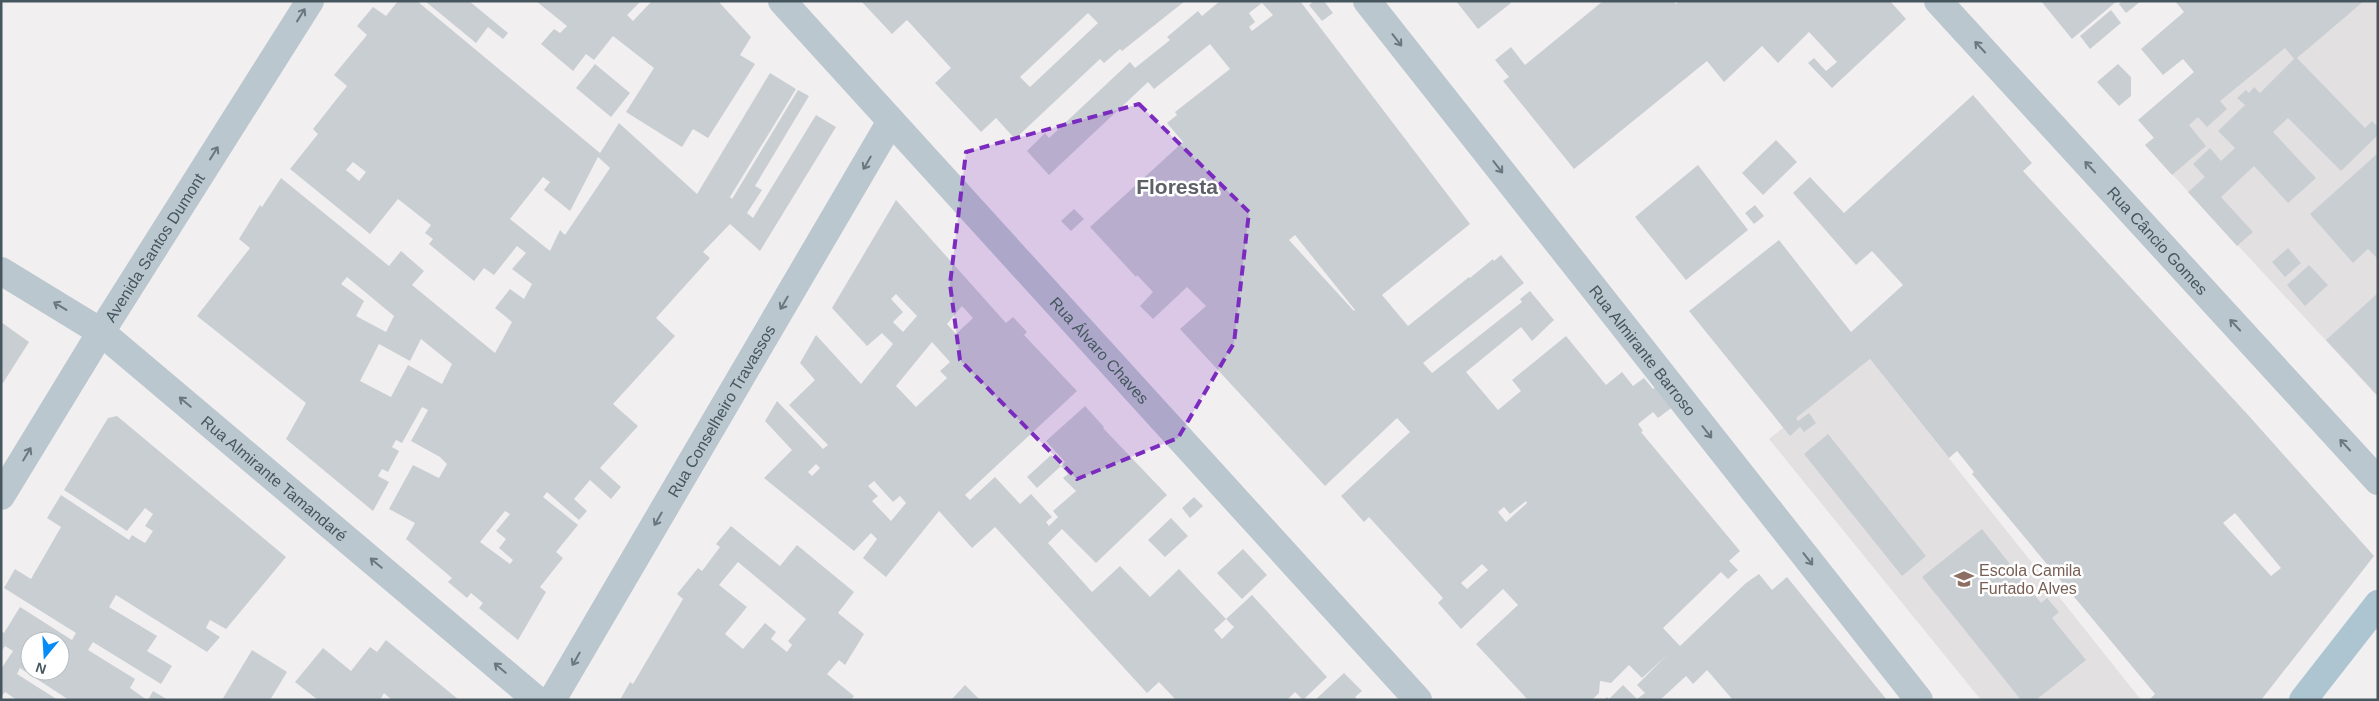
<svg xmlns="http://www.w3.org/2000/svg" width="2379" height="701" font-family="Arial,sans-serif">
<style>
.education{fill:#e3e0e2}
.building{fill:#c9ced3;fill-rule:evenodd}
.lines{fill:none;stroke-linecap:round;stroke-linejoin:round}
.minor{stroke:#bac7ce;stroke-width:28}
.major{stroke:#adc4d1;stroke-width:28}
.oneway{stroke:#697880}
.marked{fill:#7b2cbf;fill-opacity:0.2;stroke:#7b2cbf;stroke-width:4;stroke-dasharray:10 6;stroke-linejoin:round}
.labels{text-anchor:middle;stroke-width:5;stroke-linejoin:round;paint-order:stroke}
.street-label{font-size:16px;fill:#46565f;stroke:#fff}
.education-label{font-size:16px;fill:#785e54;stroke:#fff;text-anchor:start}
.district-label{font-size:21px;font-weight:bold;fill:#5b6166;stroke:#fff}
</style>
<rect width="100%" height="100%" fill="#f2eff0"/>
<g class="education">
<polygon points="2311,1 2378,1 2378,397 2145,145"/>
<polygon points="1870,359 2141,700 1981,700 1769,439"/>
</g>
<g class="building">
<path d="M398,1H417L600,153L619,123L697,194L770,73L796,89L730,197L732,199L798,90L809,96L755,186L762,190L747,213L753,218L816,115L836,127L760,251L730,224L703,252L710,258L656,318L675,336L613,404L638,426L600,468L621,487L611,499L590,480L574,499L587,511L579,520L547,492L543,497L578,525L556,552L563,558L540,587L546,592L518,640L479,608L483,603L471,593L467,598L448,582L452,578L406,539L415,523L389,509L413,465L439,478L447,464L440,457L411,441L428,410L422,407L402,443L396,440L392,447L399,451L388,472L382,469L378,476L389,482L373,511L286,439L306,403L197,316L250,248L239,239L260,205L262,207L281,178L389,266L401,251L424,271L412,285L495,353L512,322L495,308L510,289L524,299L532,284L512,269L526,253L517,246L494,275L484,268L474,281L429,244L433,239L425,233L431,225L398,199L370,234L290,169L318,134L313,129L347,86L334,75L367,35L357,26L373,7L386,16ZM598,157L610,168L565,235L560,230L550,251L510,219L543,177L550,182L544,190L570,211ZM353,162L366,172L359,181L346,170ZM347,277L394,316L386,332L356,316L364,301L341,284ZM421,339L452,364L442,384L408,365L391,397L360,381L379,344L410,361ZM505,511L510,514L496,531L506,539L499,548L513,560L510,564L480,542Z"/>
<polygon points="425,1 469,1 508,33 503,39 488,27 476,43"/>
<polygon points="536,1 641,1 627,15 633,21 652,1 718,1 751,37 740,55 755,64 708,138 693,129 682,147 626,112 654,68 613,36 594,60 586,54 573,71 541,44 554,29 560,33 567,26"/>
<path d="M861,1H1185L1122,51L1120,49L1104,63L1100,59L1015,139L996,118L981,132L935,83L951,68L907,20L892,34ZM1088,13L1098,23L1030,87L1020,77Z"/>
<path d="M1220,1H1300L1470,224L1382,295L1408,326L1469,277L1470,278L1493,259L1494,261L1501,255L1524,283L1423,363L1432,373L1522,302L1520,299L1530,291L1554,320L1532,341L1521,327L1466,372L1498,410L1521,391L1512,380L1566,336L1606,385L1622,372L1633,386L1644,378L1653,389L1657,386L1674,406L1658,418L1653,412L1638,424L1643,431L1641,432L1740,551L1729,561L1738,570L1728,579L1721,572L1663,628L1680,646L1746,583L1759,574L1772,590L1787,577L1887,700H1733L1707,670L1693,684L1686,676L1660,700H1604L1607,697L1609,699L1623,685L1637,699L1645,693L1637,685L1667,655L1642,678L1629,665L1611,683L1600,681L1599,693L1592,700H1528L1476,644L1518,605L1503,589L1461,629L1438,603L1443,598L1369,517L1364,522L1341,496L1410,432L1397,418L1325,486L1180,329L1206,306L1187,287L1153,319L1140,306L1153,292L1137,275L1136,277L1090,227L1183,142L1167,123L1177,115L1175,112L1230,69L1210,44L1154,89L1148,82L1049,175L1027,151L1045,133L1049,138L1130,62L1135,68L1170,40L1167,37L1198,11L1202,16ZM1262,3L1273,15L1252,31L1249,27L1255,22L1249,13ZM1295,235L1355,310L1354,311L1289,240ZM1526,501L1527,503L1506,522L1498,512L1504,507L1510,514ZM1482,564L1488,570L1467,589L1461,583Z"/>
<polygon points="1314,1 1324,1 1333,13 1322,21 1309,5"/>
<polygon points="1456,1 1509,1 1511,3 1478,29"/>
<polygon points="1603,1 1674,1 1676,4 1679,1 1890,1 1906,19 1832,88 1808,63 1814,58 1826,71 1837,62 1809,32 1778,63 1762,46 1724,82 1707,61 1574,169 1503,81 1509,77 1495,60 1511,47 1525,65"/>
<polygon points="2041,1 2117,1 2072,39"/>
<polygon points="2122,1 2141,1 2126,13 2119,4"/>
<polygon points="2175,1 2364,1 2297,58 2365,128 2372,121 2378,127 2378,135 2341,171 2288,118 2273,132 2316,178 2288,203 2254,166 2221,197 2253,232 2237,246 2188,192 2205,177 2193,164 2210,148 2221,161 2235,148 2218,131 2245,105 2237,98 2246,90 2249,93 2254,87 2260,93 2294,59 2285,48 2220,101 2227,109 2207,127 2198,117 2189,125 2206,146 2172,175 2145,145 2154,138 2138,120 2194,72 2183,59 2163,75 2141,49 2184,12"/>
<polygon points="2111,10 2121,23 2090,49 2080,36"/>
<polygon points="595,64 630,93 611,117 576,88"/>
<polygon points="2118,64 2131,77 2131,96 2119,106 2097,82"/>
<path d="M1973,95L2032,163L2023,171L2249,416L2374,556L2261,700H2149L2155,694L1972,474L1974,472L1957,451L1949,458L1870,359L1796,418L1798,421L1809,413L1816,423L1804,432L1800,427L1790,436L1689,311L1779,240L1851,332L1903,285L1872,251L1856,265L1793,193L1810,177L1844,213ZM2235,513L2281,568L2271,576L2223,523Z"/>
<polygon points="1776,140 1797,162 1763,195 1742,173"/>
<polygon points="2378,153 2378,259 2368,249 2353,263 2310,214"/>
<polygon points="1698,165 1748,230 1686,280 1635,217"/>
<path d="M896,200L1006,323L1013,317L1027,332L1024,335L1077,391L965,495L970,500L995,477L1020,504L1031,494L1052,517L1046,522L1049,526L1058,517L1053,511L1076,491L1063,478L1068,474L1061,466L1065,462L1046,441L1085,406L1104,427L1103,428L1167,495L1096,563L1062,529L1048,543L1092,592L1120,566L1150,597L1179,569L1226,619L1214,630L1222,639L1234,627L1226,619L1252,595L1327,677L1303,700L1295,692L1287,700H1176L1159,682L1147,693L995,527L972,548L939,511L886,577L863,558L877,539L871,533L854,551L764,478L792,450L765,421L777,401L823,449L828,445L789,405L815,380L800,363L816,335L861,384L893,344L882,333L867,346L832,308ZM896,294L917,316L903,332L893,322L903,312L891,299ZM962,306L973,318L956,334L947,324ZM932,342L950,362L940,371L947,378L916,407L896,386ZM816,464L820,468L812,476L808,472ZM874,481L893,502L900,496L906,503L891,521L872,501L878,496L868,486Z"/>
<polygon points="1755,205 1764,216 1754,224 1745,213"/>
<polygon points="1074,209 1084,219 1071,231 1061,221"/>
<polygon points="2288,248 2301,263 2285,277 2272,262"/>
<polygon points="2309,265 2328,285 2305,306 2287,285"/>
<polygon points="2378,293 2378,396 2326,340"/>
<polygon points="1,322 29,342 1,386"/>
<path d="M117,416L286,557L226,629L210,620L206,628L220,637L207,652L116,595L109,607L157,636L147,651L172,666L161,684L93,642L88,650L135,679L130,688L147,700H69L20,668L17,674L58,700H17L5,692L1,697V669L13,651L5,646L1,652V631L4,633L20,607L72,640L76,633L4,588L15,569L31,579L61,527L47,518L61,495L129,540L132,535L145,543L153,531L145,526L153,514L145,508L127,531L64,490L108,418ZM30,641H60V671H30Z"/>
<polygon points="1828,434 1926,556 1902,576 1804,454"/>
<polygon points="1051,455 1061,466 1037,488 1027,477"/>
<polygon points="1194,497 1203,506 1190,518 1182,508"/>
<polygon points="1171,518 1188,536 1165,557 1148,540"/>
<path d="M731,526L780,566L797,545L854,592L838,613L864,634L845,665L839,660L827,674L854,696L851,700H620L630,682L633,684L683,599L677,594L698,568L702,571L720,547L716,544ZM738,562L806,619L788,641L792,645L787,652L771,639L776,632L765,623L743,649L725,634L747,607L719,585Z"/>
<polygon points="1982,529 2041,603 2047,598 2059,612 2052,618 2086,660 2036,700 2021,700 1922,577"/>
<polygon points="1243,549 1267,575 1242,599 1217,573"/>
<polygon points="386,640 459,700 392,700 384,693 380,700 318,700 295,682 323,648 351,671 370,647 377,652"/>
<polygon points="252,650 287,672 270,700 222,700"/>
<polygon points="1344,673 1362,691 1355,697 1358,700 1315,700"/>
<polygon points="965,685 980,700 951,700"/>
<polygon points="153,691 168,700 148,700"/>
</g>
<g class="lines">
<g class="minor">
<path id="s1" d="M782,1L1418,700"/>
<path id="s2" d="M1367,1L1919,700"/>
<path id="s3" d="M1938,1L2378,481"/>
<path id="s4" d="M1,271L101,332L537,700"/>
<path id="s5" d="M1,496L101,332L310,1"/>
<path id="s6" d="M552,700L891,121"/>
</g>
<polyline class="major" points="2303,700 2378,604"/>
</g>
<defs><path id="oneway-shaft" d="M-6 0H5M1.5-3L5.5 0L1.5 3" fill="none" stroke-width="1.6" stroke-linecap="round" stroke-linejoin="round" transform="scale(1.25)"/></defs>
<g class="oneway">
<use href="#oneway-shaft" transform="translate(301 15) rotate(-58)"/>
<use href="#oneway-shaft" transform="translate(1397 40) rotate(52)"/>
<use href="#oneway-shaft" transform="translate(1980 47) rotate(-133)"/>
<use href="#oneway-shaft" transform="translate(214 153) rotate(-58)"/>
<use href="#oneway-shaft" transform="translate(867 163) rotate(120)"/>
<use href="#oneway-shaft" transform="translate(1498 167) rotate(52)"/>
<use href="#oneway-shaft" transform="translate(2090 167) rotate(-133)"/>
<use href="#oneway-shaft" transform="translate(784 303) rotate(120)"/>
<use href="#oneway-shaft" transform="translate(60 306) rotate(-149)"/>
<use href="#oneway-shaft" transform="translate(2235 325) rotate(-133)"/>
<use href="#oneway-shaft" transform="translate(185 402) rotate(-140)"/>
<use href="#oneway-shaft" transform="translate(1707 432) rotate(52)"/>
<use href="#oneway-shaft" transform="translate(2345 445) rotate(-133)"/>
<use href="#oneway-shaft" transform="translate(27 454) rotate(-59)"/>
<use href="#oneway-shaft" transform="translate(658 519) rotate(120)"/>
<use href="#oneway-shaft" transform="translate(1808 559) rotate(52)"/>
<use href="#oneway-shaft" transform="translate(376 563) rotate(-140)"/>
<use href="#oneway-shaft" transform="translate(576 659) rotate(120)"/>
<use href="#oneway-shaft" transform="translate(500 668) rotate(-140)"/>
</g>
<path class="marked" d="M1139,104L1249,212L1234,343L1178,438L1077,479L960,360L950,284L966,152Z"/>
<defs>
<symbol id="school-bare" viewBox="-9 -9 18 18"><path d="M0-5L7-2L0 1L-7-2ZM-4 1L0 2.5L4 1V4Q0 6-4 4Z" fill="#8d6e63" stroke="#fff" stroke-width="2.5" paint-order="stroke"/></symbol>
</defs>
<g fill-rule="evenodd">
<use href="#school-bare" x="1950" y="565" width="28" height="28"/>
</g>
<g class="labels">
<g class="street-label">
<text dy="6" stroke="none"><textPath href="#s3" startOffset="325">Rua Câncio Gomes</textPath></text>
<text dy="6" stroke="none"><textPath href="#s5" startOffset="292">Avenida Santos Dumont</textPath></text>
<text dy="6" stroke="none"><textPath href="#s1" startOffset="472">Rua Álvaro Chaves</textPath></text>
<text dy="6" stroke="none"><textPath href="#s2" startOffset="445">Rua Almirante Barroso</textPath></text>
<text dy="6" stroke="none"><textPath href="#s6" startOffset="335">Rua Conselheiro Travassos</textPath></text>
<text dy="6" stroke="none"><textPath href="#s4" startOffset="344">Rua Almirante Tamandaré</textPath></text>
</g>
<g class="education-label">
<text x="1979" y="576">Escola Camila<tspan x="1979" dy="18">Furtado Alves</tspan></text>
</g>
<g class="district-label">
<text x="1177" y="194">Floresta</text>
</g>
</g>
<rect width="2379" height="701" fill="none" stroke="#46565f" stroke-width="5"/>
<g transform="translate(45 656) rotate(198)"><circle r="24" fill="#ffffff" stroke="#b5bbbf"/>
<path d="M0-4L9 19L0 12L-9 19Z" fill="#068cf6"/>
<text y="-8" font-size="14" font-weight="bold" text-anchor="middle" fill="#46565f">N</text>
</g>
</svg>
